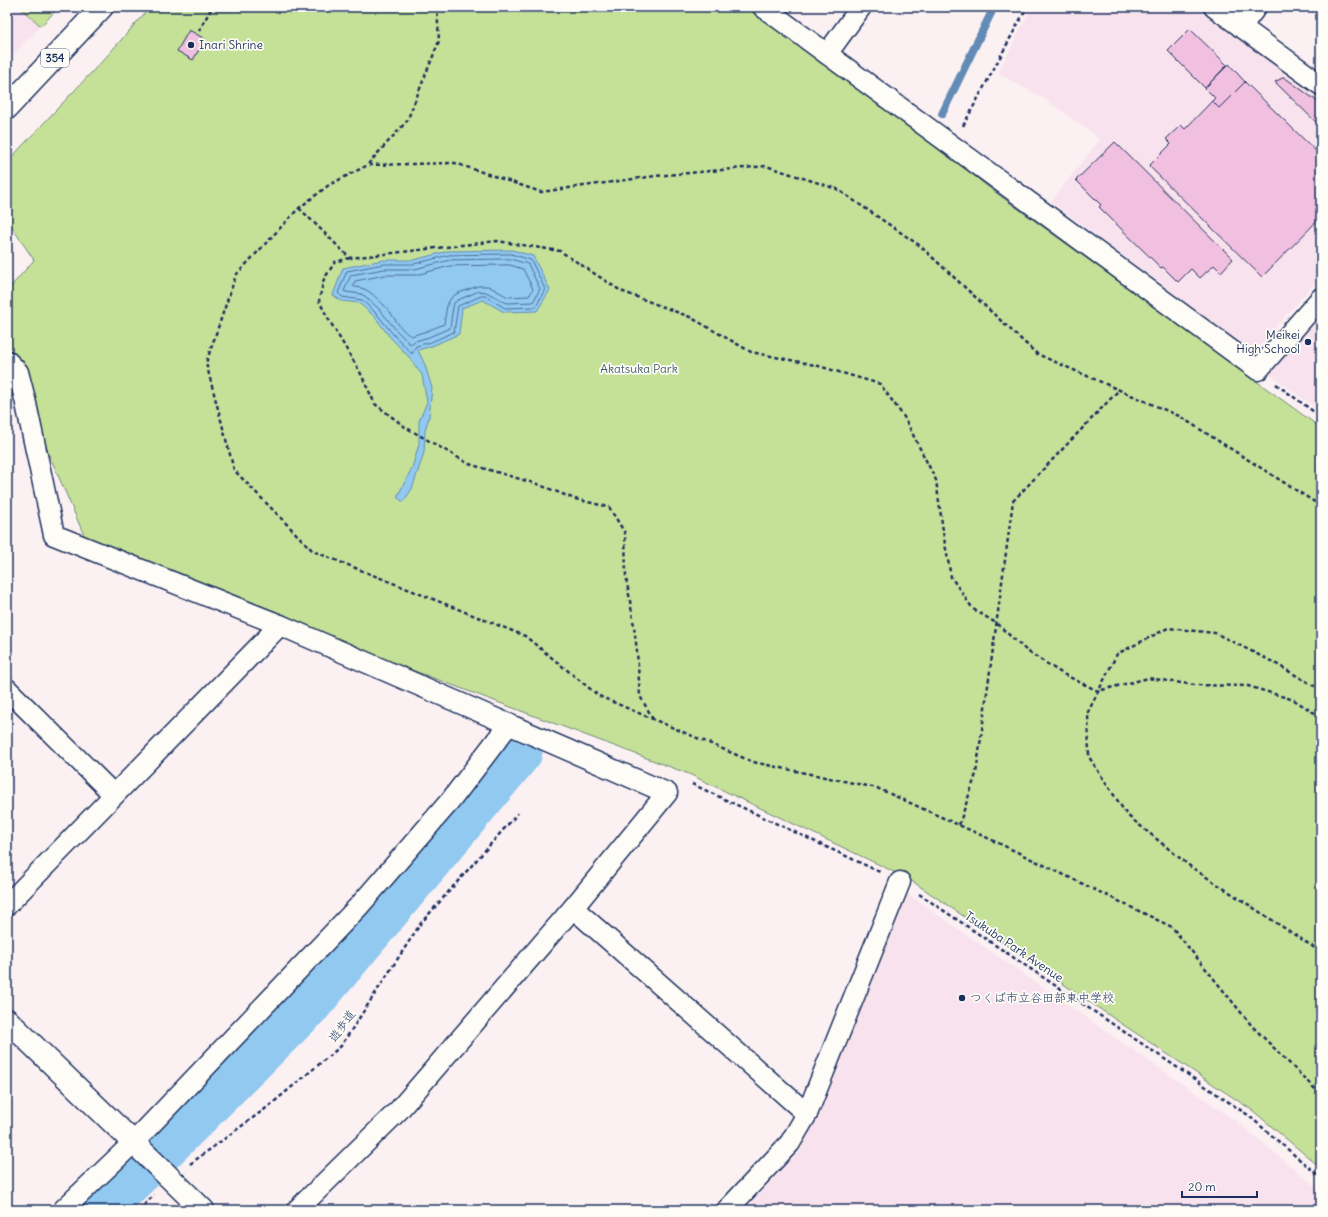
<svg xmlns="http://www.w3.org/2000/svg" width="1328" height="1217" font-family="Delius,'Klee One',sans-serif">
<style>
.built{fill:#f8e2ed}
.green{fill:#c5e198;stroke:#70887b}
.water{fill:#91c9f0;stroke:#628bb6}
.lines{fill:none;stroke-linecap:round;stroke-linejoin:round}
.shore{stroke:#4a6d98;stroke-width:1}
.stream{stroke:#628bb6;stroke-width:8}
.river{stroke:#91c9f0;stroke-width:45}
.building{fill:#f1c0e0;stroke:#1b2f5e}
.street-casing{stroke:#1b2f5e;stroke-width:23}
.secondary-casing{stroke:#1b2f5e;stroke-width:25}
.highway-casing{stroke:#1b2f5e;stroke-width:25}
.path{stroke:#1b2f5e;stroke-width:2.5;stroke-dasharray:4 3;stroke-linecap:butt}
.street{stroke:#fdfcf7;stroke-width:20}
.secondary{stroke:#fdfcf7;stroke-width:22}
.highway{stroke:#fdfcf7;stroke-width:22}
.poi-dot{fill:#1b2f5e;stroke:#fdfcf7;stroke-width:1.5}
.labels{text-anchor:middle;stroke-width:3.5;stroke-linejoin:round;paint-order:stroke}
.shield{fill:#fdfcf7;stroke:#5f6c8c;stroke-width:1}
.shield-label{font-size:11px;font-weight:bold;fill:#1b2f5e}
.poi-label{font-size:12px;fill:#1b2f5e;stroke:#fdfcf7;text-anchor:start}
.park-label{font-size:12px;fill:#465c6c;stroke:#fdfcf7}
.street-label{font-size:12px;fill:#1b2f5e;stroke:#fdfcf7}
</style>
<rect width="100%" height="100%" fill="#fbf0f2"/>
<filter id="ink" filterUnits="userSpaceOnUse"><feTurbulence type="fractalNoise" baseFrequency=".025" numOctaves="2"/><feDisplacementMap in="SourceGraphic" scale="8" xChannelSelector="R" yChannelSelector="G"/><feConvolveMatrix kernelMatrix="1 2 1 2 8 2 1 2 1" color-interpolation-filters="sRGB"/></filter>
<g filter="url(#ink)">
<g class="built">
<polygon points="7,7 19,7 41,26 7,61"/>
<polygon points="1032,7 1194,7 1321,99 1321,276 1253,353 1051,202 1100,139 1048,101 998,73"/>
<polygon points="1321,312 1321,412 1267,372"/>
<polygon points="906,893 1236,1121 1321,1191 1321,1210 744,1210 800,1151 824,1103"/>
</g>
<g class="green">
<polygon points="19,7 59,7 41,26"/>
<polygon points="150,7 763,7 827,54 988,187 1321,428 1321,1168 1252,1110 1119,1022 909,879 689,774 90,549 25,399 7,368 7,291 34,260 7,220 7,162 107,56"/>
</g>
<polygon class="water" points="512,250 533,256 550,290 537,311 504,312 483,300 462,308 459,334 432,346 418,350 425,365 432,388 429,417 425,430 424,453 412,489 403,502 397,497 412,468 419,444 419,421 427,402 422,375 408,356 389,336 375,317 359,303 341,301 333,295 343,268 383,260 414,260 448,251"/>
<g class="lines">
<g class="shore">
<polygon points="511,254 531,260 545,289 536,307 505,308 485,296 481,296 458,306 454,332 431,342 416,346 412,354 392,333 377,314 362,300 342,297 338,293 347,271 384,264 414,264 449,255"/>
<polygon points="510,259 528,264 540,289 533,302 507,303 486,292 479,291 458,300 454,303 453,307 450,328 429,337 415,341 410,344 396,330 381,311 365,296 361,294 346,292 344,291 351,275 384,269 415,269 450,260"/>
<path d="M510,265L523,269L533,289L529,296L508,297L488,286H478L456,294L451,298L447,305L444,324L427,331L411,336C399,330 394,315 384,305C378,300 372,292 364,289C360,287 356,288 353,286L355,281L385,275H416L450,266Z"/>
</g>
<polyline class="stream" points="942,114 994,7"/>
<polyline class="river" points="100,1210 170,1142 310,1003 520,752"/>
</g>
<g class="building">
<polygon points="1190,29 1227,65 1205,88 1168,51"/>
<polygon points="189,30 205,39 193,60 177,51"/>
<polygon points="1229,64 1245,82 1219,108 1212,101 1215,98 1205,88"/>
<polygon points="1284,77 1321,104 1321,127 1275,82"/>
<polygon points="1245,82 1321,156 1321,200 1318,203 1321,206 1321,217 1262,277 1149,166 1171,144 1166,139 1181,125 1185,129 1212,101 1219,108"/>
<polygon points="1115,142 1233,259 1221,272 1214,265 1200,278 1191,269 1178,282 1163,267 1161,268 1099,207 1101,205 1076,180"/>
</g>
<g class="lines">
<defs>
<g id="street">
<polyline points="763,7 1258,370 1321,298"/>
<polyline points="1214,7 1321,85"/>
<polyline points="1241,27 1256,7"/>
<polyline points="827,54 861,7"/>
<polyline points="7,361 18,372 25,399 54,535 280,625 667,793 573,908 399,1110 297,1210"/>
<polyline points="7,689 114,795"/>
<polyline points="7,905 280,625"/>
<polyline points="573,908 807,1114"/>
<polyline points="63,1210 134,1142 360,905 451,800 509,724"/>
<polyline points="727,1210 790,1143 807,1114 900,882"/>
</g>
<polyline id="secondary" points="7,1020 203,1210"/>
<polyline id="highway" points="7,108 102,7"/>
</defs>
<use href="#street" class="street-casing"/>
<use href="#secondary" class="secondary-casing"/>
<use href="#highway" class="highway-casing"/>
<g class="path">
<polyline points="199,31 212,7"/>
<polyline points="963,126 1027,7"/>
<polyline points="368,164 407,121 439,41 437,7"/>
<polyline points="299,208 350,258 497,241 560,251 621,291 690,317 751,352 815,365 880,384 904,417 936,480 944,538 951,577 973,609 996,623 1027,651 1063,674 1098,691 1148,678 1195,685 1248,686 1294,700 1321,717"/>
<polyline points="350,258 335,262 324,279 319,301 329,320 360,372 375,404 405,427 469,464 537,484 575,499 609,507 625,533 626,577 633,619 637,651 640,696 653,719"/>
<polyline points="1276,384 1321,417"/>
<polyline points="1321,506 1179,416 1037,354 919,245 837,189 766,166 655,176 541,192 455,163 368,165 329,185 299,208 236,275 206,363 234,470 313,551 525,636 599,696 753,762 877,788 992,840 1172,927 1252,1026 1321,1095"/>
<polyline points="1321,690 1273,662 1215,633 1168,628 1117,654 1088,712 1089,757 1127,815 1191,867 1321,952"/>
<polyline points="692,784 880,872"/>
<polyline points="959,825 976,774 1013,501 1119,390"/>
<polyline points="919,894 1248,1115 1321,1178"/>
<polyline points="190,1164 269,1106 341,1046 421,923 518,813"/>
<polyline points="139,1210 154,1195"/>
</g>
<use href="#street" class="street"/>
<use href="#secondary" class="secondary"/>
<use href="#highway" class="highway"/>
</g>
</g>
<g class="poi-dot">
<circle cx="191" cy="45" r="4"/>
<circle cx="1308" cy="342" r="4"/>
<circle cx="962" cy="998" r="4"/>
</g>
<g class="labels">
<rect class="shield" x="41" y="49" width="28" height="18" rx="3"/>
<g class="shield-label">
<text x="55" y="62">354</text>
</g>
<g class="poi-label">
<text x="199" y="49">Inari Shrine</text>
<text x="1300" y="339" text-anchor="end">Meikei<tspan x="1300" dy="14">High School</tspan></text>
<text x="970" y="1002">つくば市立谷田部東中学校</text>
</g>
<g class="park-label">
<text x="639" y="373">Akatsuka Park</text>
</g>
<g class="street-label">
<text transform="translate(1014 947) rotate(34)" y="4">Tsukuba Park Avenue</text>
<text transform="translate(342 1026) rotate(-54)" y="4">遊歩道</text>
</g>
</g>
<rect width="1328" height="1217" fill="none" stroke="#fdfcf7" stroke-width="24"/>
<rect x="12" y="12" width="1304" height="1193" fill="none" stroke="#1b2f5e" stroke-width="1.5" filter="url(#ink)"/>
<path d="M1182 1191v6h75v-6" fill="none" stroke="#1b2f5e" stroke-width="2"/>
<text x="1188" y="1191" font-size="12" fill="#1b2f5e" stroke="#fdfcf7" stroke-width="3" paint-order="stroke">20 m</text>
</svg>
